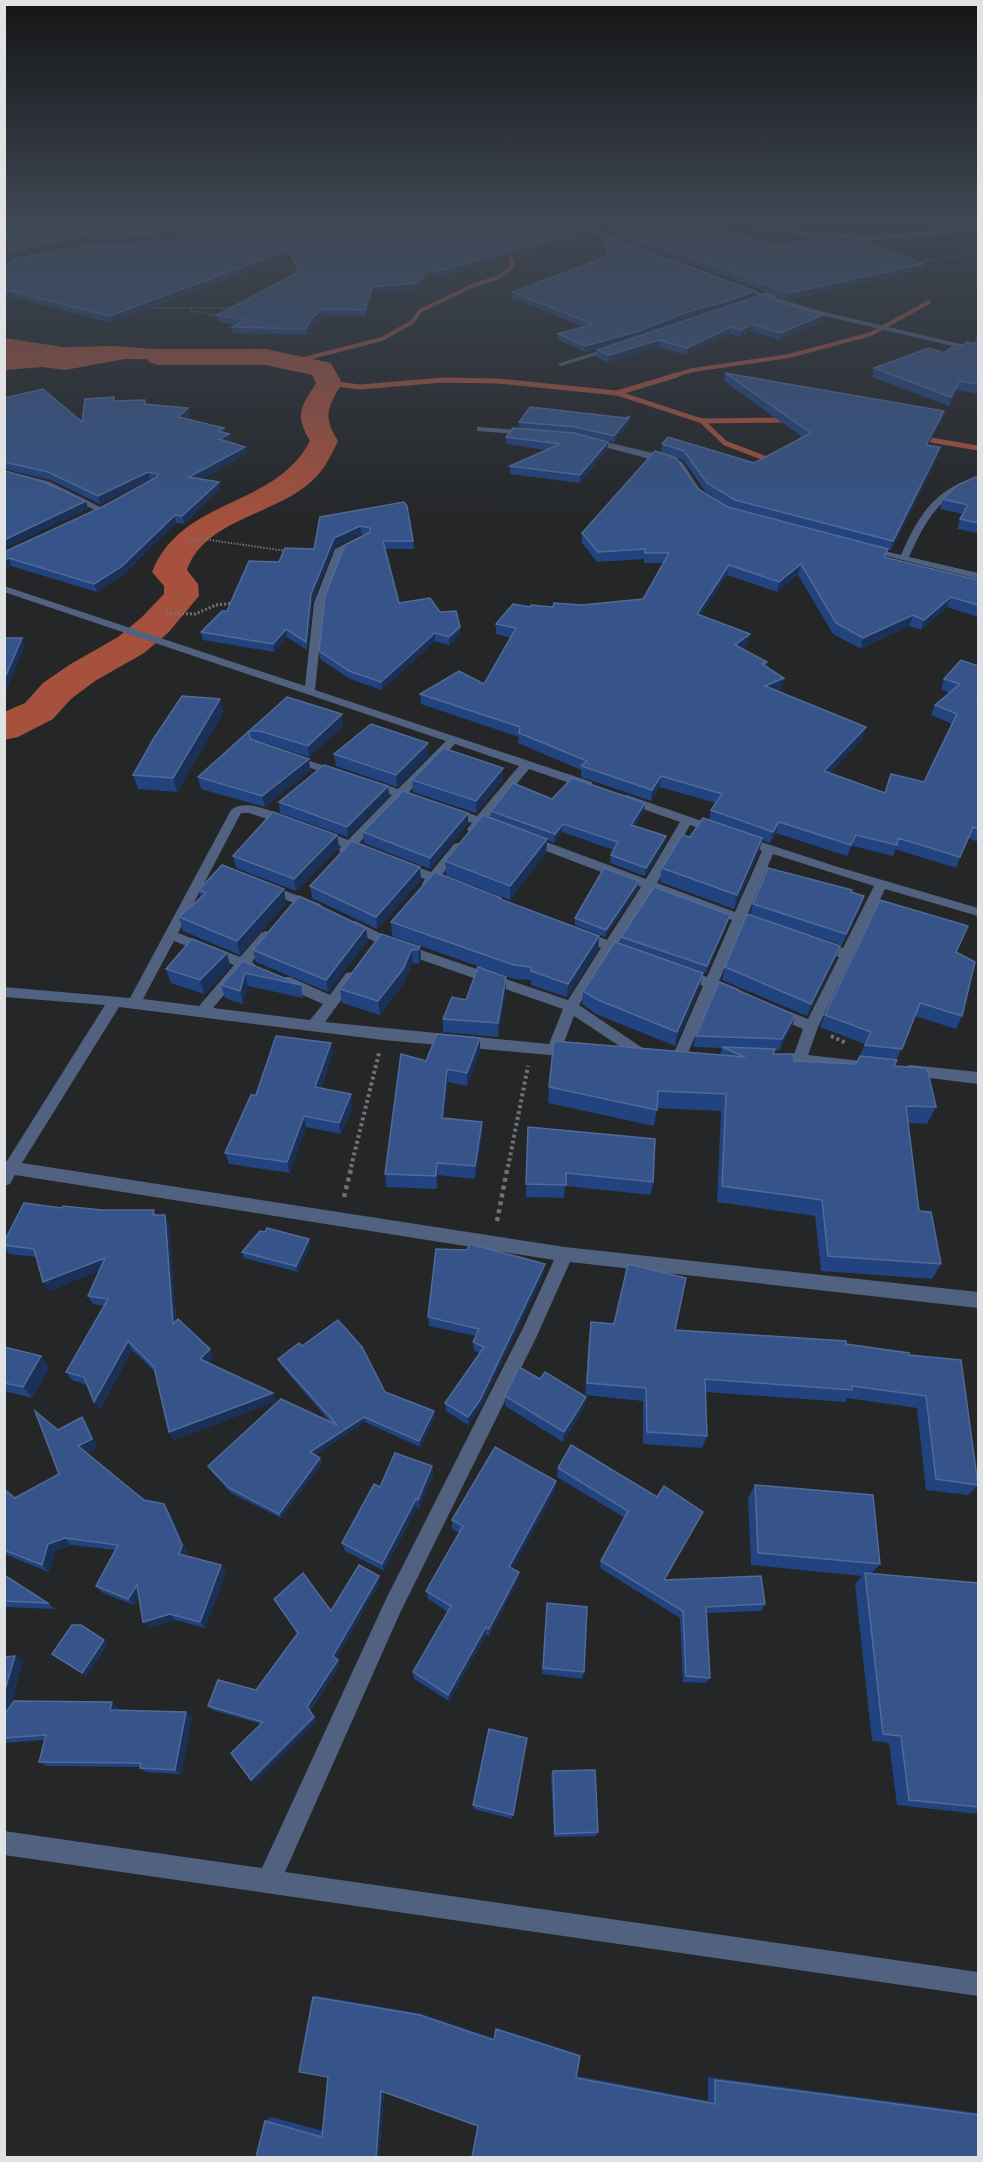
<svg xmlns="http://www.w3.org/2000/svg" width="983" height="2162" font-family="Arial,sans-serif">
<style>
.water{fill:#a5513d}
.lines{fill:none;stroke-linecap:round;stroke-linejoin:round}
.stream-far1{stroke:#a5513d;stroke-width:4}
.stream{stroke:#a5513d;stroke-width:5}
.river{fill:#a5513d;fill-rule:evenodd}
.path-far4{stroke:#707274;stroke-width:1.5;stroke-dasharray:1.5 1.5;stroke-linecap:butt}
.path-far3{stroke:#707274;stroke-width:2;stroke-dasharray:1.5 1.5;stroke-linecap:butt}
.path-far2{stroke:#707274;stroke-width:3;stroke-dasharray:2 2;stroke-linecap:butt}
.path-far1{stroke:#707274;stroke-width:4;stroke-dasharray:3 3;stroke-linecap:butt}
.path{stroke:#707274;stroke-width:4.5;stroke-dasharray:4 4;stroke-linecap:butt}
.minor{fill:#516280;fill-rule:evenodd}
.wall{fill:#21437f;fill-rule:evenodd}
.shaded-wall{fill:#1a3057}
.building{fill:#365489;stroke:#516a97;stroke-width:1.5}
</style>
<rect width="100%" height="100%" fill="#242628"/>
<polygon class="water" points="5,338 63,347 112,346 170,350 243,349 248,351 246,354 194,360 125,359 65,370 42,367 5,370"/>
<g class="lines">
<g class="stream-far1">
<polyline points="292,362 382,339 412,322 420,311 472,286 499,277 513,266 510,257 499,251"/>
<polyline points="672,376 693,370 789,356 871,334 929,302"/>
</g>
<g class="stream">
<polyline points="329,383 360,387 443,380 497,381 617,393 677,375"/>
<polyline points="617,393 702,421 789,420"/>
<polyline points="702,421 725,443 767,459"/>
<polyline points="919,438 978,448"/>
</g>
<path class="river" d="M158,349H266L331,363L342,383C328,408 322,415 338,441C330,458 322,474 306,486C270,515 203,522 187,570L198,584L199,596L168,633L144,653L95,681L71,699L53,719L18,737L4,740V712L25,703L43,683L69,665L118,637L142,617L164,594V586L152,572C182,497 274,509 310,441C294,414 301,407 316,383L312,375L266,365H158L149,362L145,357L149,352Z"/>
<g class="path-far4">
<polyline points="917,263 978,253"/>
<polyline points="148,308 233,308"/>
<polyline points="190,310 221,317"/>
</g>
<polyline class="path-far3" points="189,541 203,539 286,551"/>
<polyline class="path-far2" points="166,613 195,614 216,605 235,603"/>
<g class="path-far1">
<polyline points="831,1036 846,1043"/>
<polyline points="351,1167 379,1053"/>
<polyline points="508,1167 528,1066"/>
</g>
<g class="path">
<polyline points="344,1197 352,1165"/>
<polyline points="497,1221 508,1165"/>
</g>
<g class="minor">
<polygon points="142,223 149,223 108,241 58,255 55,253 104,239"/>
<polygon points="568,223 575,223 622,242 617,243"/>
<polygon points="736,223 806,232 869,236 978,228 978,232 869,240 806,236"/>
<polygon points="734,285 816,310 978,348 978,352 812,313 734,287"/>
<polygon points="615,346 617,349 561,366 557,364"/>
<polygon points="480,427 529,431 533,433 529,435 477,431 477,427"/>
<polygon points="589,438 674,458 682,462 704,496 697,498 676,466 586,442 585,440"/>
<polygon points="4,470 50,482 106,510 99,512 44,486 4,475"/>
<path d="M978,477V482C941,492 924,523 909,557L978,573V579L863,550L868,547L901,555C918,516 935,488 978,477Z"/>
<polygon points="359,537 367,539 344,551 324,603 315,690 592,782 592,788 584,788 529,769 487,820 500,824 500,830 496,831 482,826 477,832 469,832 467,829 472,823 446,814 446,808 450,807 477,816 519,766 455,744 408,793 423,798 423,804 419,805 402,799 358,844 373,852 371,855 367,856 352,850 345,854 341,853 339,850 341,846 316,836 316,830 324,830 348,840 392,795 367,787 367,781 375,781 398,789 446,741 4,592 4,586 305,686 314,603 335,549"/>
<polygon points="291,755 344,772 346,774 340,778 287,760 287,756"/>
<path d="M627,795L722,828L724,831L718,835L690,825L657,883L735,912L762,851L739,843L737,840L739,837L743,836L838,867L978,908V916L885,889L818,1027L808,1055L861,1061L863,1065L861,1069L856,1071L771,1062L769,1058L771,1054H794L803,1029L770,1015L768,1011L775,1006L808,1019L839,957L815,949L813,946L820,941L843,948L874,886L773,854L747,916L768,924L770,927L763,932L743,925L719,981L739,989L741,993L734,998L715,991L687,1055L685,1059H675L673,1055L703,986L679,976L677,973L684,968L707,977L732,920L652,890L618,944L635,951L637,954L635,957L630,959L613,952L579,1005L644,1049L646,1053L644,1057L639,1059L574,1016L563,1045L577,1047L579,1051L577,1055L572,1057L383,1040L119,1007L22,1163L565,1247L978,1292V1308L570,1262L536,1338L400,1613L285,1872L978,1972V1996L4,1855V1831L262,1868L386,1599L524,1326L554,1260L15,1175L10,1184L4,1186V1160L7,1161L105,1005L4,997V987L130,998L231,810C246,797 277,814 293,819L295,822L289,826L249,813H241L178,933L240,957L261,933L266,931L273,936L252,962L256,966L254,969L245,970L213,1008L310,1020L323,1004L280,985L278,981L280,977H290L330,995L346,973L351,972L358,977L325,1022L549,1044L563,1009L390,949L345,927L343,924L345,921H355L400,943L568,1000L601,948L575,937L573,934L575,931L580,929L607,940L641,887L525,843L523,840L525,837H533L646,879L680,822L623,802V796ZM174,941L234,965L199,1006L143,999Z"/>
<polygon points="458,843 464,847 441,876 454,884 453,887 448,888 435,884 433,887 423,887 422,884 425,879 399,869 397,866 403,862 431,872 454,844"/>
<polygon points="267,884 320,904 322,907 315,911 262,891 261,888 262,885"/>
<polygon points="910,1065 978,1072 978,1084 905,1075 903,1071 905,1067"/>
</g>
</g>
<g class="wall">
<polygon points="138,223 390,223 299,227 92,245"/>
<polygon points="615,229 776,246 843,243 923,264 921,270 788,300 614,235"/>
<path d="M602,234L754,296L733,305L774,300L821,322L780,340L751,331L741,337L730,334L686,355L658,347L608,363L596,357L597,350L620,342L585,352L558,340V334L584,327L512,298V292L607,257L601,239ZM726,307L651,332L683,319Z"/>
<polygon points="585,236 439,277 431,274 417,290 373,293 366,316 323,315 313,324 307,335 233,333 232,327 236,325 218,322 217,315 298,273 290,256 110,323 13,297 4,300 4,264"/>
<polygon points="978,334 978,394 957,390 949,406 872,377 874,368 944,353 959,349 974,343 976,336"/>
<polygon points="725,373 944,411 942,419 928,445 938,456 891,550 888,549 886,557 978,580 978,617 947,607 921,630 909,626 861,649 833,634 798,575 777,592 727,575 701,615 748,644 742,649 767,662 766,667 781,689 777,690 863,738 830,773 885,793 924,782 952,724 931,715 935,705 950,693 941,689 944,679 978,666 978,842 968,838 956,868 895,849 893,856 853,846 847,856 776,833 770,843 762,840 759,852 734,909 660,882 662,868 690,837 709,820 711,810 716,803 659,787 651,801 581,777 581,770 518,743 519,737 421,704 420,694 484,684 511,638 496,634 496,624 530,607 582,605 643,599 663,563 644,563 644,559 597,562 582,543 582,533 698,489 728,507 733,509 706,492 683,460 661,453 662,444 754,463 802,437 724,381"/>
<polygon points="114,397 115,401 145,400 146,404 189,415 186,418 224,428 225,433 229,434 230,441 229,442 247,454 201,479 219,482 220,489 184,524 176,523 123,575 97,592 11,566 5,569 4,552 104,506 153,480 150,479 100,504 51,480 4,469 4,398 82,422"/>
<polygon points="630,416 629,423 614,442 574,433 519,428 519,422 626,418"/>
<polygon points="506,437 608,442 607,449 580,483 510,474 510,466 546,450 506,444"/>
<polygon points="978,476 978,533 957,529 960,519 963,514 940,509 943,499"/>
<polygon points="404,502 413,541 414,549 385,549 399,603 440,612 460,635 449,645 435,641 382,690 350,679 320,659 319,651 365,535 361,534 335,546 312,602 307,650 287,637 274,652 203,640 201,632 227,611 279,562 314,549"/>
<polygon points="287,697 343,726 309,757 262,742 259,742 310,770 265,807 201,789 198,777"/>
<polygon points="220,699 223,713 177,792 138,789 133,775"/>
<polygon points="334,754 429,755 397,787 336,766"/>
<polygon points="503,768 503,780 476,813 413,792 412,780"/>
<polygon points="388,786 389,797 348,837 280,813 279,802"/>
<polygon points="552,799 644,812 635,826 666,836 664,844 645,876 610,863 611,855 614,850 562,832 554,843 547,840 546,853 510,900 446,875 445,861 491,818 491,811"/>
<polygon points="468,824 430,869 364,843 363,832"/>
<polygon points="337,835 339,848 296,891 236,868 233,856"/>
<polygon points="421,880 377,929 312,898 310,886"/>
<polygon points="639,881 638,888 605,937 575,925 575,918"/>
<polygon points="199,890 286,903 240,955 183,931 179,917 201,898"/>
<polygon points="851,892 864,896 861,907 842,945 750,915 753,904"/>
<polygon points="501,898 501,900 599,936 598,950 567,997 531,985 531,980 514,979 392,936 391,922"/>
<polygon points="730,915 728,922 706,973 620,944 621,937"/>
<polygon points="381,934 420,947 421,961 419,964 413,963 404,983 380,1015 342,1003 340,989"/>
<polygon points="368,941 328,992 256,962 253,950"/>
<polygon points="840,946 836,958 807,1016 722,980 725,967"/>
<polygon points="956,952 962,1016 956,1029 915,1016 894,1066 936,1107 927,1124 908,1123 919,1211 941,1264 932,1279 821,1271 815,1216 717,1202 721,1111 657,1108 654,1126 548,1103 549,1087 720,1055 722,1048 693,1047 696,1036 795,1015 792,1026 779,1050 775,1050 774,1054 794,1061 856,1064 865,1044 820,1027 825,1015"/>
<polygon points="227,953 230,967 204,994 171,983 166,969"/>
<polygon points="243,961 301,985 303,998 248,986 243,1004 225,998 221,985"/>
<polygon points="506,977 506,991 498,1037 443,1032 443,1019 466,1000"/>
<polygon points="700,986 675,1046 596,1014 582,1004 583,991"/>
<polygon points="480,1038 480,1051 467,1086 448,1082 444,1118 482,1134 475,1179 438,1175 437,1189 386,1187 385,1174 426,1061"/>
<polygon points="333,1054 321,1088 351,1094 353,1106 341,1134 306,1127 290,1173 229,1164 225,1153 256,1095"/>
<polygon points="528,1127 653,1182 651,1195 565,1186 564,1198 526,1197"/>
<polygon points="102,1210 154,1210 156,1215 165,1215 169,1224 176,1320 214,1358 208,1363 276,1401 174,1440 169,1432 155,1372 132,1350 100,1410 94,1402 87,1385 72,1380 66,1372 104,1306 93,1304 88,1296 99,1271 49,1291 36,1257 9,1254 4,1247 4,1242"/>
<polygon points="309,1239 310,1246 298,1272 244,1258 242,1252"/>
<polygon points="544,1274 480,1408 468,1425 446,1411 445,1403 480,1353 474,1351 473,1342 476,1336 429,1326 428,1317"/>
<polygon points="591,1322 846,1344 909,1355 978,1485 968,1495 926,1490 917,1408 847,1398 845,1402 705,1392 707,1436 702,1448 643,1444 643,1401 585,1395 589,1335"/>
<polygon points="302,1346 385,1392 435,1417 420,1447 365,1422 315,1455 320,1458 322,1463 281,1518 231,1493 211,1471 208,1466 331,1423 280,1364 278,1359"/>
<polygon points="4,1347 41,1356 49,1368 32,1398 4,1391"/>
<polygon points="540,1379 586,1397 584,1408 563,1442 505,1406 505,1396"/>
<polygon points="88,1425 97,1447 87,1453 144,1500 169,1511 187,1552 185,1556 221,1565 226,1572 205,1628 175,1620 149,1628 139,1597 134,1605 103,1593 96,1586 115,1550 71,1545 55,1551 49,1572 4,1554 4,1489 15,1498 59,1474 58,1430"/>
<polygon points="432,1466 433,1475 419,1508 417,1507 384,1571 345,1551 342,1543 380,1487"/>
<polygon points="558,1468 657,1497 699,1519 665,1580 765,1604 761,1611 706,1613 710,1678 706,1683 683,1682 680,1618 600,1568 601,1561 625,1518 557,1477"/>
<polygon points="755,1485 880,1564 872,1573 978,1583 978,1814 897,1805 889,1743 872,1741 855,1584 862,1576 751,1565 748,1498"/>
<polygon points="555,1491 512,1569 519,1572 518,1580 489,1636 486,1635 449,1701 414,1679 413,1672 448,1612 428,1599 426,1591 459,1533 452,1529 452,1520"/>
<polygon points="4,1575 48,1603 55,1609 4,1607"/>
<polygon points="380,1582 336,1659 340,1665 310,1711 317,1721 254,1783 251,1780 261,1724 212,1710 208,1706 256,1690 298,1634 274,1599 331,1611"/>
<polygon points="547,1603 584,1672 582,1679 542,1674"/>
<polygon points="15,1656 23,1661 10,1707 118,1707 118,1710 192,1717 181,1774 146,1772 140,1768 140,1767 47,1766 39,1762 45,1740 4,1743 4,1657"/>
<polygon points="527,1738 512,1819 474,1809 473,1805"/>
<polygon points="553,1771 598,1832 596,1836 554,1837 551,1775"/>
<polygon points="318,1996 422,2014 494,2038 496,2028 577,2053 577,2076 708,2101 708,2077 978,2113 978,2157 478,2126 384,2092 379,2157 256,2157 265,2121 271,2117 323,2131 328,2077 313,1997"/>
</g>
<g class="shaded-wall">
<polygon points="118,223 136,223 73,244 11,258 10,252"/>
<polygon points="280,223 298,223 299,227 92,245 91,239"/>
<polygon points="585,230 585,236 439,277 439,271"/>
<polygon points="7,234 9,240 4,241 4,235"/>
<polygon points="289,250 290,256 110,323 109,316"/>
<polygon points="923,264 921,270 788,300 789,293"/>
<polygon points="430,268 431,274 417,290 373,293 366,316 365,310 372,287"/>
<polygon points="12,291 13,297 4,300 4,293"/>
<polygon points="755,291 754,296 730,306 683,319 638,337 585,352 585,346"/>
<polygon points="322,309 323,315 313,324 307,335 306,329 312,318"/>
<polygon points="822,315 821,322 780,340 781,333"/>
<polygon points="752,324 751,331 741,337 742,330"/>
<polygon points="731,327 730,334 686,355 687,348"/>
<polygon points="659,340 658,347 608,363 609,355"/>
<polygon points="960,381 957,390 949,406 951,397"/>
<polygon points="188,408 189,415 180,424 178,417"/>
<polygon points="944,411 942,419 924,453 926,445"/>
<polygon points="630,416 629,423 614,442 614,436"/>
<polygon points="224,428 226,435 218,431"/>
<polygon points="229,434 230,441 221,446 219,439"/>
<polygon points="608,442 607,449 580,483 580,475"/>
<polygon points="245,447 247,454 190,485 189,477"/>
<polygon points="940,447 938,456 891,550 893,541"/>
<polygon points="148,472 150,479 100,504 98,496"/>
<polygon points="219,482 220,489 184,524 182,516"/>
<polygon points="86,501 88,509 4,549 4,540"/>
<polygon points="175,515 176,523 123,575 97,592 94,584"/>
<polygon points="360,526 361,534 335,546 312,602 307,650 306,642 311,594 334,538"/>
<polygon points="9,558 11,566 5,569 4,560"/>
<polygon points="801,564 798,575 777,592 779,582"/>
<polygon points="729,565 727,575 695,624 697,614"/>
<polygon points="951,597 947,607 921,630 924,620"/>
<polygon points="913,615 909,626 861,649 863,638"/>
<polygon points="460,627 460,635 449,645 449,637"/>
<polygon points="286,629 287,637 274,652 273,644"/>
<polygon points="435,633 435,641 382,690 381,682"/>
<polygon points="750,634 748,644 733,655 735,645"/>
<polygon points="22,638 25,646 4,696 4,680"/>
<polygon points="784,678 781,689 763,696 765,686"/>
<polygon points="220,699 223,713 177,792 173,778"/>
<polygon points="342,714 343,726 309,757 308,746"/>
<polygon points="866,727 863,738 821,782 824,771"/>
<polygon points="428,743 429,755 397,787 396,775"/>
<polygon points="309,759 310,770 265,807 262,796"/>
<polygon points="503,768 503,780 476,813 476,801"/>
<polygon points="661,776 659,787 651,801 652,790"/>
<polygon points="388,786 389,797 348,837 347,827"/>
<polygon points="645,803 644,812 630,834 631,825"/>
<polygon points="468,813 468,824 430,869 430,858"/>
<polygon points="779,822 776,833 770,843 773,832"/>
<polygon points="563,824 562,832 554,843 555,834"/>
<polygon points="337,835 339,848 296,891 294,879"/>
<polygon points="856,835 853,846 847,856 851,845"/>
<polygon points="666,836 664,844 645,876 646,868"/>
<polygon points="762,838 759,852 734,909 737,895"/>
<polygon points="547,839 546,853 510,900 510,886"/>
<polygon points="420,867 421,880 377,929 376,917"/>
<polygon points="639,881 638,888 605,937 606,930"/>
<polygon points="284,889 286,903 240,955 237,941"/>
<polygon points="864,896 861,907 842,945 846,934"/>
<polygon points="730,915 728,922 706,973 707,966"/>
<polygon points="366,928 368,941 328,992 326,980"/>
<polygon points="599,936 598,950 567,997 568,984"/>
<polygon points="840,946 836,958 807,1016 811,1004"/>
<polygon points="420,947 421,961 419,964 418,950"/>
<polygon points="412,949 413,963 404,983 380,1015 378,1001"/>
<polygon points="227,953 230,967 204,994 200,980"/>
<polygon points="245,973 248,986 243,1004 240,991"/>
<polygon points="703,973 700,986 675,1046 677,1032"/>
<polygon points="506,977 506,991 498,1037 498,1023"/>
<polygon points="795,1015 792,1026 779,1050 782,1039"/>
<polygon points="480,1038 480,1051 467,1086 467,1073"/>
<polygon points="331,1043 333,1054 317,1098 315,1087"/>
<polygon points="447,1069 448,1082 443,1130 442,1118"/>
<polygon points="351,1094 353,1106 341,1134 339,1123"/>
<polygon points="304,1116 306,1127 290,1173 287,1162"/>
<polygon points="482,1122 482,1134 475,1179 475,1166"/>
<polygon points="437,1163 438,1175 437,1189 436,1176"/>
<polygon points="165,1215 169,1224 177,1333 173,1324"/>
<polygon points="309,1239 310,1246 298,1272 296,1266"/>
<polygon points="105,1258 110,1267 49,1291 43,1282"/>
<polygon points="545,1264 544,1274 480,1408 468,1425 468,1417"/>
<polygon points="128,1341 132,1350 100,1410 94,1402"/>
<polygon points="210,1349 214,1358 204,1367 200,1359"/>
<polygon points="41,1356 49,1368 32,1398 23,1387"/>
<polygon points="273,1393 276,1401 174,1440 169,1432"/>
<polygon points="586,1397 584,1408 563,1442 564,1432"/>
<polygon points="434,1411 435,1417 420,1447 419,1441"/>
<polygon points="82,1417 88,1425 97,1447 85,1454 78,1446"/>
<polygon points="364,1417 365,1422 312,1457 310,1452"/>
<polygon points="320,1458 322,1463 281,1518 279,1514"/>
<polygon points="432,1466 433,1475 419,1508 418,1500"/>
<polygon points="556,1481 555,1491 509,1575 509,1567"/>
<polygon points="416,1499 417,1507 384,1571 382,1564"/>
<polygon points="164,1504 169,1511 187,1552 184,1561 179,1554"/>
<polygon points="703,1512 699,1519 661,1587 664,1580"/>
<polygon points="65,1538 71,1545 55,1551 49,1572 42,1565 48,1544"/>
<polygon points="221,1565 226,1572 205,1628 200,1622"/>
<polygon points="519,1572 518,1580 489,1636 489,1629"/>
<polygon points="379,1576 380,1582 335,1661 333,1656"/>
<polygon points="137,1585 143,1591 134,1605 128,1599"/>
<polygon points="170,1614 175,1620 149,1628 143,1622"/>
<polygon points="486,1627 486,1635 449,1701 448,1695"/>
<polygon points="104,1640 108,1644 86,1677 82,1673"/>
<polygon points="15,1656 23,1661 4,1727 4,1693"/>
<polygon points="338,1660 340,1665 309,1711 307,1707"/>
<polygon points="112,1702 118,1707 117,1715 110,1710"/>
<polygon points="186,1712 192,1717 181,1774 175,1770"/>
<polygon points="314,1717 317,1721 254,1783 251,1780"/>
<polygon points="422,2014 494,2038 494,2040 420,2015"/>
<polygon points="496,2028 577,2053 580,2056 496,2029"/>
<polygon points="384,2088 379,2157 376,2157 381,2091"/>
</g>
<g class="building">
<polygon points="4,223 118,223 72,238 10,252 7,234 4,235"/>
<polygon points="138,223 280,223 91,239"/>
<polygon points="395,223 563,223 585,230 439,271 430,268 417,283 372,287 365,310 322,309 312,318 306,329 232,327 245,320 217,315 299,272 289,250 109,316 12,291 4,293 4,264 11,262 11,260 61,249"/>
<polygon points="636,223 695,223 776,246 824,236 843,243 861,240 923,264 789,293 615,229"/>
<polygon points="602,234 755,291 731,300 684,313 639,331 585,346 558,334 593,324 512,292 609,256"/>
<polygon points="767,293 775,296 767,298 822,315 781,333 752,324 742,330 731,327 687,348 659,340 609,355 597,350"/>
<polygon points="967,342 978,344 978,384 960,381 951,397 874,368 929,348 944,353 952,347 959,349"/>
<polygon points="725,373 944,411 926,445 940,447 893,541 735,500 707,483 684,451 662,444 668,437 754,463 811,433"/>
<polygon points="43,389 82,422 85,399 114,397 114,401 145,400 144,404 188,408 178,417 224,428 218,431 229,434 219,439 245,447 189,477 219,482 182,516 175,515 121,567 94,584 9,558 4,560 4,552 104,506 157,477 158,474 148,472 98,496 48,472 4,462 4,398"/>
<polygon points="530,407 626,418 630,416 614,436 575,427 519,422"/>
<polygon points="513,428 574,433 608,442 580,475 510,466 560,444 506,437"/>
<polygon points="655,451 676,458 698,489 728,507 888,549 884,557 978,580 978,605 951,597 924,620 913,615 863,638 836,623 801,564 779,582 729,565 697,614 750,634 735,645 767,662 762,664 784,678 765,686 866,727 824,771 885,793 891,774 924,782 957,714 935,705 960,684 944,679 961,660 978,666 978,700 977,702 978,704 978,829 973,827 960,857 898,838 897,845 856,835 851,845 779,822 773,832 711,810 722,794 661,776 652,790 581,766 587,761 519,733 520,727 420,694 459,671 484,684 516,628 496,624 513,604 530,607 531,605 553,607 554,603 582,605 643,599 669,553 645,553 645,549 598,552 582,533"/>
<polygon points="4,471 41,481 86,501 4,540"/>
<polygon points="978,476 978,523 960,519 968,505 943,499 958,485"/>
<polygon points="404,502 407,506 413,541 383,541 399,603 430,598 440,612 456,611 460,627 449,637 435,633 381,682 349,671 319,651 325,596 345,545 370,532 370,528 360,526 334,538 311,594 306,642 286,629 273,644 201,632 222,611 227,611 249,561 279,562 285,548 314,549 320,517"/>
<polygon points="4,638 22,638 4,680"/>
<polygon points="182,696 220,699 173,778 133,775 154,738"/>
<polygon points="287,697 342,714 308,746 260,731 249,731 250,739 309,759 262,796 198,777"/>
<polygon points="371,724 428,743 396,775 334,754"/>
<polygon points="443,748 503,768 476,801 412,780"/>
<polygon points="324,765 388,786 347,827 279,802"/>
<polygon points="572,778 645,803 631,825 666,836 646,868 611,855 618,842 563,824 555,834 491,811 513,783 552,799"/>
<polygon points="403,791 468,813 430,858 363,832"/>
<polygon points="273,812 337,835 294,879 233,856"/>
<polygon points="483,815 547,839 510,886 445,861"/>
<polygon points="703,818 762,838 737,895 662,868 682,835 690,837"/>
<polygon points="352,841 420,867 376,917 310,886"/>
<polygon points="222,865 284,889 237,941 179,917 206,893 199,890"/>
<polygon points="604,868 639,881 606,930 575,918"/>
<polygon points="768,868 852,890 851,892 864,896 846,934 753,904"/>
<polygon points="435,872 501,898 500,899 599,936 568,984 531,971 531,967 514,965 391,922"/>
<polygon points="654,887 730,915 707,966 621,937"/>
<polygon points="299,896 366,928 326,980 253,950"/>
<polygon points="880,900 968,926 956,952 975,962 962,1016 920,1003 902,1049 865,1045 871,1032 825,1015"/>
<polygon points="747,914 840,946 811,1004 725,967"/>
<polygon points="381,934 420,947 418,950 412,949 403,969 378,1001 340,989"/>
<polygon points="192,939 227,953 200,980 166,969"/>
<polygon points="615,942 703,973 677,1032 598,1000 583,991"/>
<polygon points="243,961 301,985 245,973 240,991 221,985"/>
<polygon points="478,967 506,977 498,1023 443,1019 452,997 466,1000"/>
<polygon points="719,982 795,1015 782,1039 696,1036"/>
<polygon points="437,1034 480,1038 467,1073 447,1069 442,1118 482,1122 475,1166 437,1163 436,1176 385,1174 401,1054 426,1061"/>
<polygon points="276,1036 331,1043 315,1087 351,1094 339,1123 304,1116 287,1162 225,1153 251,1095 256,1095"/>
<polygon points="554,1041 745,1057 722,1047 775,1049 773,1054 793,1054 794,1061 856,1064 860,1056 897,1060 894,1066 927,1068 936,1107 906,1106 919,1211 931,1212 941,1264 828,1256 822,1200 722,1186 726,1094 658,1091 657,1110 549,1087"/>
<polygon points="528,1127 655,1139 653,1182 566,1173 566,1185 526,1184"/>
<polygon points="24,1203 62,1208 63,1206 102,1210 154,1210 153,1215 165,1215 173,1324 178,1319 210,1349 200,1359 273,1393 169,1432 154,1367 128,1341 94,1402 84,1377 66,1372 108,1299 88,1296 105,1258 43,1282 34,1249 4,1245 4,1242"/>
<polygon points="267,1228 309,1239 296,1266 242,1252 260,1231 265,1232"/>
<polygon points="470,1244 545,1264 480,1400 468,1417 445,1403 484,1347 473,1342 479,1329 428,1317 436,1249 467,1250"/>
<polygon points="628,1264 686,1278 675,1330 846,1341 846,1344 909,1353 909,1355 961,1360 978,1485 936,1479 926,1396 852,1386 852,1390 705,1379 707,1436 647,1432 646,1388 587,1383 591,1322 614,1324"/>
<polygon points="338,1320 362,1347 385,1392 434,1411 419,1441 364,1417 310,1452 320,1458 279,1514 229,1488 208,1466 281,1399 337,1425 278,1359 299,1343 302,1346"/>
<polygon points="4,1347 41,1356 23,1387 4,1383"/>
<polygon points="519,1367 540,1379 545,1372 586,1397 564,1432 505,1396"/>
<polygon points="35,1411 58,1430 82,1417 92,1439 78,1446 144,1500 164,1504 182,1545 179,1554 221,1565 200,1622 170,1614 143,1622 137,1585 128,1599 96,1586 118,1545 65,1538 48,1544 42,1565 4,1550 4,1489 15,1498 59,1474"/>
<polygon points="571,1445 657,1497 664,1486 703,1512 664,1580 761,1576 765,1604 706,1607 710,1678 686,1676 683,1611 601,1561 628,1511 558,1468"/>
<polygon points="495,1447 556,1481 509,1567 519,1572 489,1629 486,1627 448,1695 413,1672 451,1606 426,1591 463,1526 452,1520"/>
<polygon points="395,1453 432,1466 418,1500 416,1499 382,1564 342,1543 374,1484 380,1487"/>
<polygon points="755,1485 873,1495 880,1564 758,1553"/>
<polygon points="359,1565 379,1576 333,1656 338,1660 307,1707 314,1717 251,1780 231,1753 263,1722 208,1706 218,1680 256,1690 298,1633 274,1599 303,1573 331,1611"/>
<polygon points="865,1573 978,1583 978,1807 909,1800 901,1736 883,1734"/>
<polygon points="4,1575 48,1603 4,1601"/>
<polygon points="547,1603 587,1607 584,1672 543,1668"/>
<polygon points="72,1625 81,1625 104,1640 82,1673 52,1654"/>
<polygon points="15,1656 4,1693 4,1657"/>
<polygon points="14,1701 112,1702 110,1710 186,1712 175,1770 140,1768 141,1763 39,1762 46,1735 4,1738 4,1715"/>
<polygon points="489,1729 527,1738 513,1815 473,1805"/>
<polygon points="595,1770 598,1832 555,1834 553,1771"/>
<polygon points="313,1997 420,2015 494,2040 496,2029 580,2056 576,2078 715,2104 715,2080 978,2115 978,2157 472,2157 478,2126 381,2091 376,2157 256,2157 265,2121 322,2137 328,2077 299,2072"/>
</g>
<linearGradient id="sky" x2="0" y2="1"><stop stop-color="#141516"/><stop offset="0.42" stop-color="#3f4753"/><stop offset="1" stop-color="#3f4753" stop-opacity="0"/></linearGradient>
<rect width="983" height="525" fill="url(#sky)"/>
<rect width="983" height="2162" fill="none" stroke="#e1e2e3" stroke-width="12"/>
</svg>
